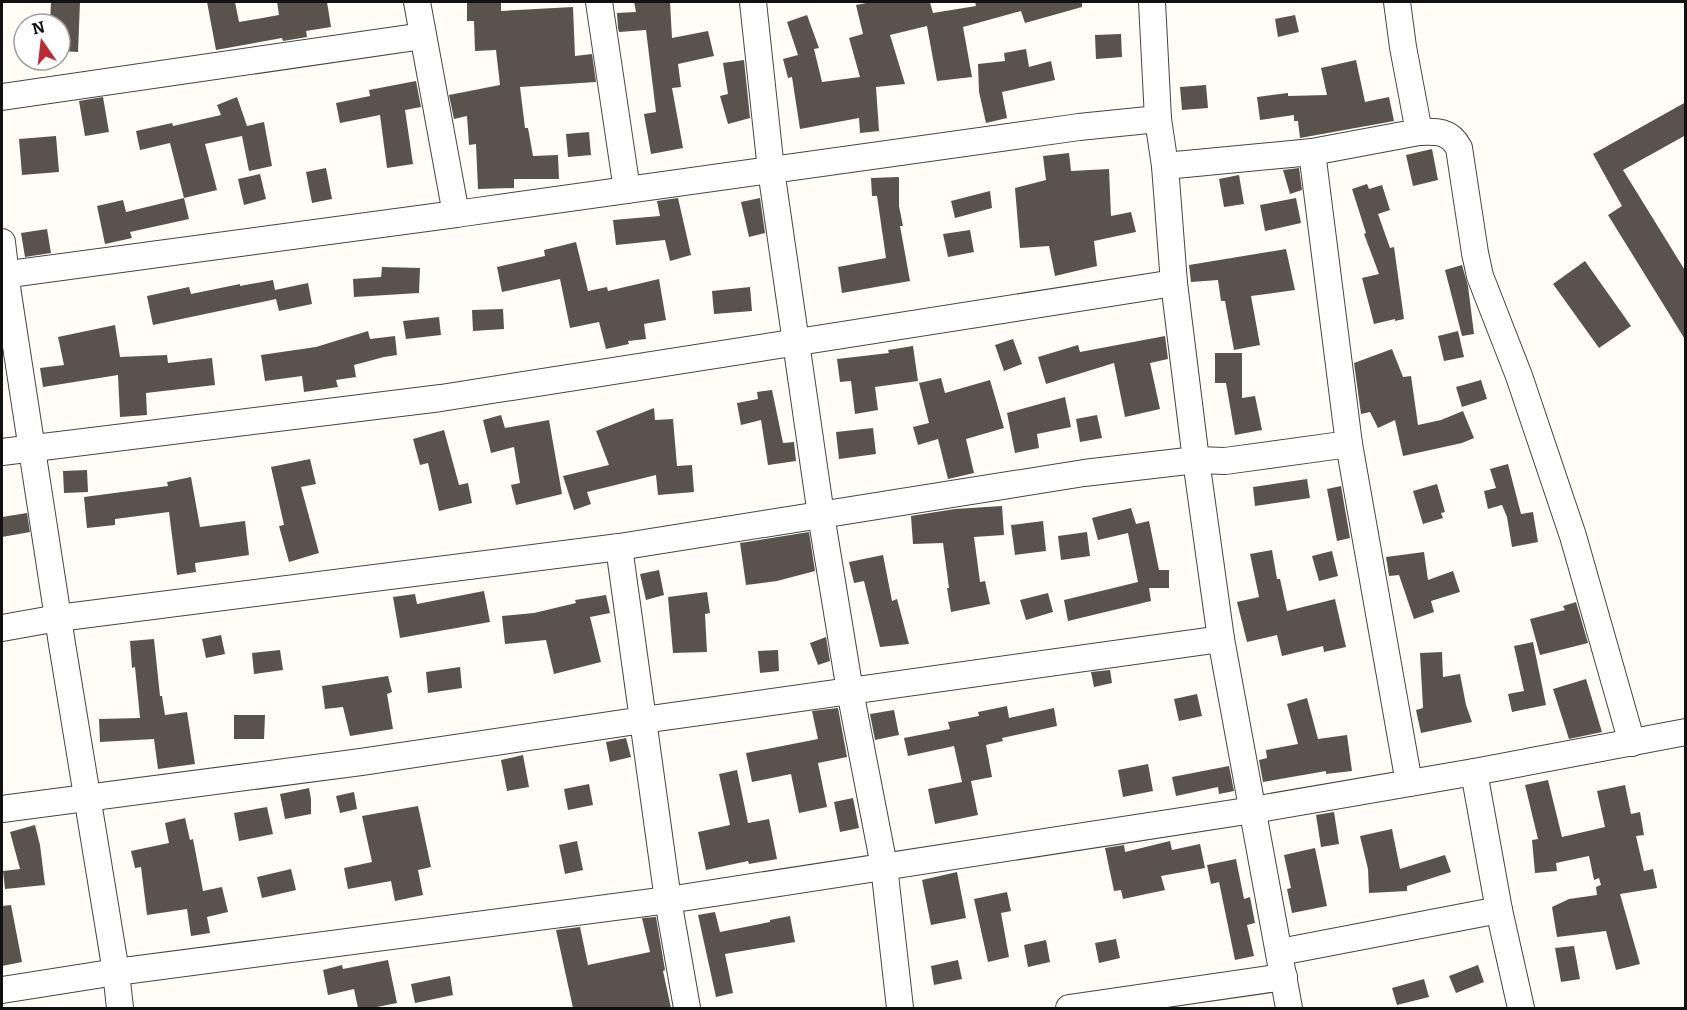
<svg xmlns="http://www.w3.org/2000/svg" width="1687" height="1010" font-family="Bitter,serif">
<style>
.building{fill:#5a524d}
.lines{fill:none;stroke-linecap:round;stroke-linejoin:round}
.minor-casing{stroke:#444;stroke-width:28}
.minor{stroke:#fff;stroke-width:26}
</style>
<rect width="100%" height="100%" fill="#fffdf5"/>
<g class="building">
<polygon points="51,2 80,2 78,52 60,51 60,24 50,24"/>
<polygon points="207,2 235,2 239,22 279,15 277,2 327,2 331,27 306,31 307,37 283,41 282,38 216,50"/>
<polygon points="467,2 501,2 501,11 573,7 575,56 592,54 596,82 520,87 525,128 528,128 533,156 558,155 559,179 514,179 514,188 478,189 476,144 469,145 467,116 454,119 449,95 500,85 496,50 475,51 474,21 467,21"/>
<polygon points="634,2 670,2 672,38 708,31 714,56 678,64 681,87 672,88 683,148 651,154 644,114 656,112 646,30 619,32 618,28 617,13 636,12"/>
<polygon points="871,2 930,2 933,13 976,6 975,2 1082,2 1082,7 1025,23 1021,11 963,27 972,77 937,81 927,26 890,35 905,84 876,87 879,131 860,133 859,118 800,129 792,77 788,78 783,59 798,55 787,22 807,15 819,48 814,49 822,82 860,77 849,38 863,34 856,5"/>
<polygon points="1295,15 1299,32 1278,37 1275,19"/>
<polygon points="1121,34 1122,57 1096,59 1095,35"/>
<polygon points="1026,49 1029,67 1051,61 1055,80 1002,92 1007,118 986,123 979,92 978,64 1005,61 1004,53"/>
<polygon points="744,60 750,118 728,124 720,96 728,94 723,63"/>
<polygon points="1356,60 1365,102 1389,97 1394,121 1300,138 1298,121 1294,121 1294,115 1260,120 1257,97 1288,93 1288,96 1327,95 1321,68"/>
<polygon points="416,81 421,107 405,110 413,164 387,168 380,115 340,123 336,103 370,96 369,90"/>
<polygon points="1206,85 1208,108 1182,110 1180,87"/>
<polygon points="103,97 109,132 85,136 79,101"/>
<polygon points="237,97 247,126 264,122 272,166 249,171 242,136 205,144 217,190 184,198 170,143 140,150 136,131 172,123 173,126 221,115 217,105"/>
<polygon points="1686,102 1686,135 1623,170 1686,272 1686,341 1608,215 1622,206 1593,154"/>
<polygon points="589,132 591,155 568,157 566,134"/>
<polygon points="56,136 59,172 22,175 19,139"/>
<polygon points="1432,149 1438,180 1413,186 1406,155"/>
<polygon points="1069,153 1071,171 1109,169 1111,216 1131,212 1136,232 1094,241 1097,266 1055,276 1049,246 1020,248 1015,188 1046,180 1043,156"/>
<polygon points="326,168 332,199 312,203 306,172"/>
<polygon points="1299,168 1302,190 1290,194 1283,170"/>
<polygon points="260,174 266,199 244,205 238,179"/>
<polygon points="1239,175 1244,204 1224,207 1219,179"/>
<polygon points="899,177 899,206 903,226 900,226 910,281 842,293 838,267 886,258 877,196 872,196 871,178"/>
<polygon points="1367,184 1369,189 1382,185 1390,210 1378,214 1390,248 1394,247 1404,319 1395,321 1395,319 1374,324 1362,278 1379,274 1364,234 1366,233 1352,189"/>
<polygon points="990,191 992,208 955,218 951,201"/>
<polygon points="184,198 189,219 130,232 132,238 105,244 97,206 123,200 126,212"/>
<polygon points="678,198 691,255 670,261 665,240 616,245 613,220 660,216 657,201"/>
<polygon points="760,198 765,233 749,237 741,202"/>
<polygon points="1296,198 1301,223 1265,231 1260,205"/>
<polygon points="47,229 51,253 25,257 21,233"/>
<polygon points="970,230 974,252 948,257 943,234"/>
<polygon points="576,242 588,291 607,287 608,291 659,279 666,320 644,324 646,339 628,341 629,344 606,349 599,322 570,328 560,279 502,292 497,267 545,256 544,250"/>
<polygon points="1286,249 1295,290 1251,296 1260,345 1234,350 1225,301 1221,301 1218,280 1191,282 1189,265"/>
<polygon points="1585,261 1631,326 1599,348 1553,284"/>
<polygon points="1462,265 1468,286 1474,334 1462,336 1445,270"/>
<polygon points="382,267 420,268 419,293 354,297 353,279 381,277"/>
<polygon points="273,280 275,290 308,283 312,304 279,311 276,299 153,325 147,296 189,287 191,294 240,284 240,286"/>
<polygon points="750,287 752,311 714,314 712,291"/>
<polygon points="503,309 504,329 473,331 472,310"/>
<polygon points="439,317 441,335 406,339 403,321"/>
<polygon points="115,325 120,357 167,355 168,363 212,358 215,385 146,393 147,415 120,417 118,375 43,387 40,368 64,365 58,337"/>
<polygon points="368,331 370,339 395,336 397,355 384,357 354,365 356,377 336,380 338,387 304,392 302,376 265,381 261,355 316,347"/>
<polygon points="1458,331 1464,357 1444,361 1438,336"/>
<polygon points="1165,336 1168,359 1150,363 1160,409 1125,417 1114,363 1046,384 1038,357 1078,345 1080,352"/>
<polygon points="1013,339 1022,364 1004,371 995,345"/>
<polygon points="913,346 918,381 875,387 878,410 855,414 851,381 840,382 837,359 889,353 888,350"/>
<polygon points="1392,349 1403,377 1411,376 1418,425 1441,420 1463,411 1474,438 1462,443 1403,456 1395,420 1378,428 1370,412 1361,414 1354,363"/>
<polygon points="1215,353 1242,353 1242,398 1255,396 1262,430 1235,435 1226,383 1215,383"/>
<polygon points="941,378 945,393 990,380 1004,428 966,439 974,473 948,479 938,439 918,445 913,427 929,423 919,383"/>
<polygon points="1481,380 1487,399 1462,407 1456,387"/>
<polygon points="772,390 783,443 794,442 796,461 768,465 761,420 741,425 737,403 758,399 757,392"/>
<polygon points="1065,397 1071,427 1037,434 1039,448 1015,453 1007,413"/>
<polygon points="654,408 655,420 673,419 677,466 692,465 694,492 658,495 656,475 587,492 591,504 574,510 563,476 609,465 596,431"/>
<polygon points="501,415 505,428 549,420 562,494 516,505 511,485 520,483 514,447 491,453 483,420"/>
<polygon points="1097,415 1102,438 1080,442 1076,419"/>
<polygon points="873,428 876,454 839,459 836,432"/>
<polygon points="444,430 459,485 468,483 472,503 439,511 428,463 420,465 413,439"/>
<polygon points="310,459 316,484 301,487 319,553 289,562 279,526 284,525 271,467"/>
<polygon points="1508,464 1521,514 1533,512 1538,542 1512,547 1507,517 1502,505 1488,509 1484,491 1496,488 1490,469"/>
<polygon points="87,470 88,492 64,493 63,471"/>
<polygon points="191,477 200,527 245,521 249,555 195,563 196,572 177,575 169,512 115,519 115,525 87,528 84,497 168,486 167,482"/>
<polygon points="1307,479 1310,498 1255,506 1253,487"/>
<polygon points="1437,484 1445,512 1441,513 1443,518 1423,524 1413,491"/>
<polygon points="1341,486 1350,538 1337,541 1327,489"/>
<polygon points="1002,506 1004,535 974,537 980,582 985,581 990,604 951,612 947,588 949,588 943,543 913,544 911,516 955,509"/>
<polygon points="1131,508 1136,524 1149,521 1159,570 1169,570 1169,588 1149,588 1151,601 1068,621 1064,600 1138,582 1128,533 1098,540 1092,518"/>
<polygon points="27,513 30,532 2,537 2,517"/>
<polygon points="1043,521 1046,551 1015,555 1011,525"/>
<polygon points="809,532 815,571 777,581 746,585 740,543"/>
<polygon points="1087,532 1090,556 1061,560 1058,536"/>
<polygon points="1272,550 1277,579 1280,579 1287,611 1335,599 1346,647 1324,652 1323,646 1282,656 1277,635 1247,642 1237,602 1259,597 1250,554"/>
<polygon points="1332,551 1338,576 1319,581 1312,556"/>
<polygon points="1424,552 1428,580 1453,571 1460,592 1431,601 1434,612 1414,619 1399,575 1389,576 1386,557"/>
<polygon points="883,555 892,601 897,599 909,644 880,647 864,581 854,583 849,562"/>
<polygon points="659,570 664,595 646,600 640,574"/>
<polygon points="484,591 490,622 400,638 393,597 415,594 417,604"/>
<polygon points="707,592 710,613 705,614 707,652 673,653 668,597"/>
<polygon points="1048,593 1053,612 1026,620 1020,600"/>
<polygon points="606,595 610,613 590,617 601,662 554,674 546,640 505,644 502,616 534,613 576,603 575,600"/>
<polygon points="1576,602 1588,643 1540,655 1530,619 1565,610 1563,606"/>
<polygon points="221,635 225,654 206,658 202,639"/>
<polygon points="826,637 830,661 818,665 810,643"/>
<polygon points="154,639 160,696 162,696 165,715 187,712 195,764 158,769 154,739 100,742 99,719 140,718 135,667 132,668 130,641"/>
<polygon points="1533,642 1546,705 1512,712 1508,694 1524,691 1514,646"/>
<polygon points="280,650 283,670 254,674 252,653"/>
<polygon points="778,650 779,671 760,673 758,651"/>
<polygon points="1442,652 1443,677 1460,674 1466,705 1472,722 1421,733 1416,710 1423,708 1420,653"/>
<polygon points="460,667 462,688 428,693 426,672"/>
<polygon points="1110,670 1112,683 1094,687 1091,672"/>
<polygon points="388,676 392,692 387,694 393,729 350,736 343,707 325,709 322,686"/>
<polygon points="1586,679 1602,732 1569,739 1553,689"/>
<polygon points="1197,694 1202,716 1179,721 1174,699"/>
<polygon points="1307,698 1318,739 1347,735 1352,771 1326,774 1326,771 1263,782 1259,760 1267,758 1266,750 1298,744 1287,704"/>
<polygon points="1007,706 1009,718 1054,708 1057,726 1002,738 1003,741 986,745 992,777 971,781 978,815 935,824 928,789 962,782 954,746 908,756 904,738 950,729 948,722 979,716 978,712"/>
<polygon points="838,708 847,757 818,763 827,807 799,813 791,774 752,782 746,753 818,739 812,711"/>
<polygon points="894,710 899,735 875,740 870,714"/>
<polygon points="234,715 265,715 264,739 234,739"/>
<polygon points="626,738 631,757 610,762 606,742"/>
<polygon points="523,755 529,787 507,791 501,760"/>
<polygon points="1148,764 1153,791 1123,797 1118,770"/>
<polygon points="1229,766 1234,791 1219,794 1218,787 1176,796 1172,777"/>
<polygon points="737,770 748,823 769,819 777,859 749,864 748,861 706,870 698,832 730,825 719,774"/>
<polygon points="1548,780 1562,837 1605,827 1597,791 1625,785 1631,814 1640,812 1644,835 1636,836 1644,871 1653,869 1657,888 1620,894 1640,964 1616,970 1606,931 1557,937 1552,907 1569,899 1597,895 1596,887 1601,885 1599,878 1594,880 1589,856 1556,863 1557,871 1535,873 1532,840 1538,839 1525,785"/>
<polygon points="589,784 593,805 568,810 564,789"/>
<polygon points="309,788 311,799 311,814 285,819 280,794"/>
<polygon points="354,792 357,809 340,813 336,796"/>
<polygon points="853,798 859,828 840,832 834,802"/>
<polygon points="418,806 431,867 418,870 423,895 395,901 391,881 348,889 344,868 372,862 362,816"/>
<polygon points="267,807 273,834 239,841 234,813"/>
<polygon points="1334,812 1339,844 1321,847 1316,815"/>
<polygon points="185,818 190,840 193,839 203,891 222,887 228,912 207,917 210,933 191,936 187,909 147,915 141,867 135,868 131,851 169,843 165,823"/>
<polygon points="35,825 40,845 45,885 5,889 3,871 20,869 10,832"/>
<polygon points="1392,829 1400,869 1445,855 1451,872 1407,886 1407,891 1369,893 1368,869 1360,836"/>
<polygon points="577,841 583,870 565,874 559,845"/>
<polygon points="1170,841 1172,850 1200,844 1205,868 1161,876 1165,890 1123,899 1121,890 1114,891 1105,848 1124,845 1125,852"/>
<polygon points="1315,848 1327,906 1292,913 1287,889 1291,888 1284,855"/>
<polygon points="1236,859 1244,899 1250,897 1255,923 1247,925 1254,956 1235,960 1219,882 1211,884 1207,865"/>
<polygon points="291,869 296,890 262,898 257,877"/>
<polygon points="957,872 966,918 931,925 922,880"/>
<polygon points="1007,892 1011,911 1001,913 1009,957 988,962 974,899"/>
<polygon points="11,905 22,962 2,966 2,906"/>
<polygon points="715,912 720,932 770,922 770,920 790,916 795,942 725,954 733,993 716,997 698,915"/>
<polygon points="656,917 665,970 663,971 671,1008 573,1008 556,930 580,927 588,965 650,952 642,918"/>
<polygon points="1116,939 1120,958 1099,963 1095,943"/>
<polygon points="1046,940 1050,962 1028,967 1024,945"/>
<polygon points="1574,946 1580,979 1561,982 1555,948"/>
<polygon points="388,960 397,1003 372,1008 358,1008 354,989 328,995 323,970 342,965 343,969"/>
<polygon points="958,960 962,979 934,985 931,966"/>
<polygon points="1478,965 1484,982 1456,993 1449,976"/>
<polygon points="450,976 453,995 415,1003 411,984"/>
<polygon points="1424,979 1429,997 1397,1005 1392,988"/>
</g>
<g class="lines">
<defs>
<g id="minor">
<polyline points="599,2 627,190"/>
<polyline points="753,2 771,170 821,515 850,691 884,866 900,1008"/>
<polyline points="1152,2 1158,119 1165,166 1174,283 1196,460 1221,639 1289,1008"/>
<polyline points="2,97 423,36"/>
<path d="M1419,132C1437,131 1450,131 1459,148L1475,253L1480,276L1519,376L1573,536L1632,743"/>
<polyline points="1312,152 1419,132 1403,47 1397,2"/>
<polyline points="456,214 1079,127 1158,119"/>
<polyline points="2,242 8,294 62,644 116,972 120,1008"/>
<polyline points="2,275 456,214 417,2"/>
<polyline points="1349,444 1409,783"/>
<polyline points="2,452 441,398 1174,283"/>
<polyline points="2,628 58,618 619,547 1084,473 1196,460 1225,461 1349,444 1312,152 1165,166"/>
<polyline points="2,809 361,762 643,720 619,547"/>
<polyline points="1499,910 1521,1008"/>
<polyline points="1280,952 1499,910 1474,772"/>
<polyline points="2,990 116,972 668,900 1253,810 1474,772 1686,732"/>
<polyline points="687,1008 668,900 643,720 1221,639"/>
<polyline points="1069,1008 1284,977"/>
</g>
</defs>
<use href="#minor" class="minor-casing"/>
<use href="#minor" class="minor"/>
</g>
<rect width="1687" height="1010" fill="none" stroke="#111111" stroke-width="6"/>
<g transform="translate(42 42) rotate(346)"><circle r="28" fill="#ffffff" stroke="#a0a0a0" stroke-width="1.5"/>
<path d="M0-4.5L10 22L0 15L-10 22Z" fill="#c12930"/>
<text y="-9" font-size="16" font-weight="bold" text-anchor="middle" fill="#111111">N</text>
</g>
</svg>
